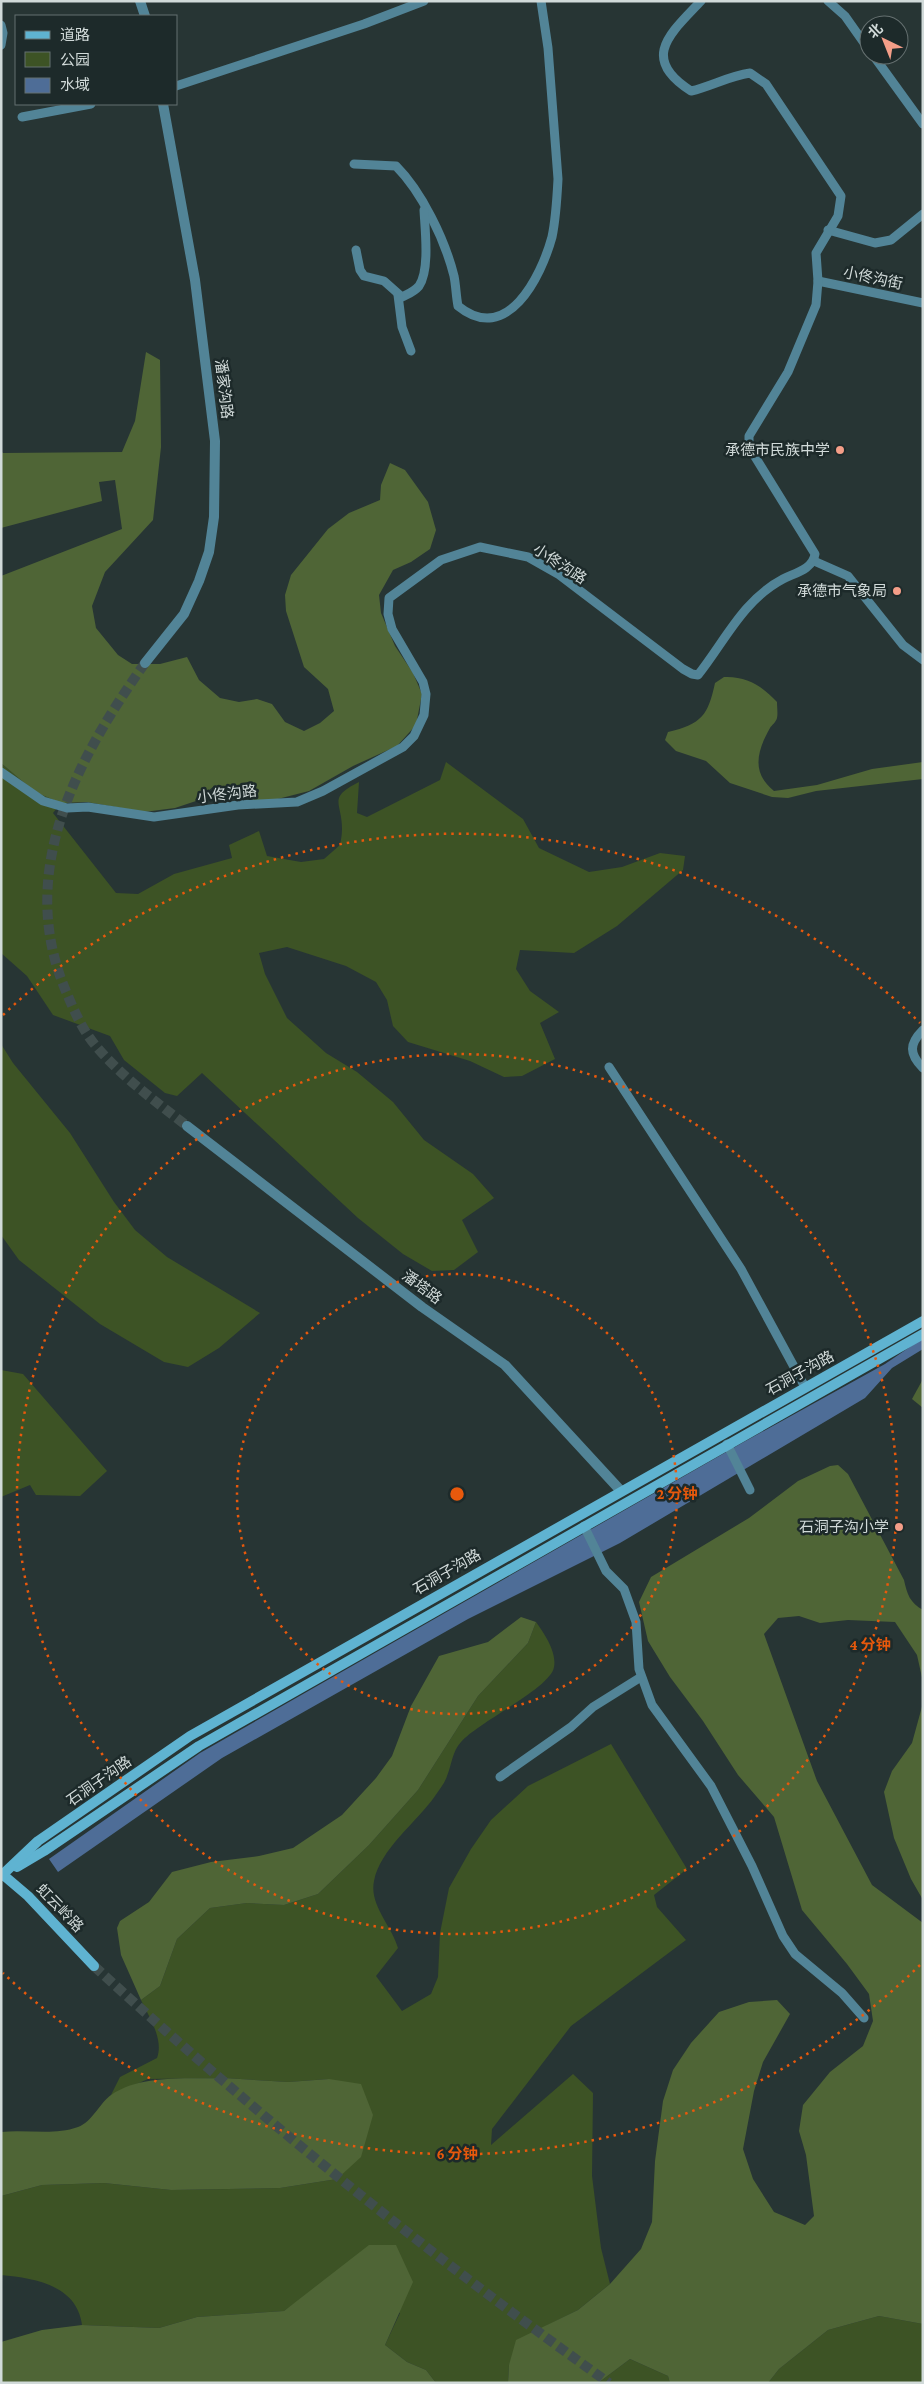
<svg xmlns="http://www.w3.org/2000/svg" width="924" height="2384" font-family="'Crimson Pro','Noto Sans SC',serif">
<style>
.green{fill:#3d5325}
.forest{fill:#4f6536}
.water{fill:#4e6d97}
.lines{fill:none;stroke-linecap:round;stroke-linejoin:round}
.tertiary-tunnel{stroke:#404e4d;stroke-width:10;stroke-dasharray:10 5;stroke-linecap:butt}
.secondary-tunnel{stroke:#404e4d;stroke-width:10;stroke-dasharray:10 5;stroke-linecap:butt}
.minor{stroke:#528497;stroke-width:9}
.tertiary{stroke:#528497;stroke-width:10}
.secondary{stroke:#5fb3d1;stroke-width:10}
.ring{fill:none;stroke:#e8590c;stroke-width:2.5;stroke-dasharray:2.5 5}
.poi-dot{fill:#f49e88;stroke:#1d2a2a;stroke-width:2}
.labels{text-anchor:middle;stroke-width:5;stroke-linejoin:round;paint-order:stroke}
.street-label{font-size:15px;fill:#d1dad9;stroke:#1d2a2a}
.poi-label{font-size:15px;fill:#d1dad9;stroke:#1d2a2a;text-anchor:end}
.centre{fill:#e8590c;stroke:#1d2a2a;stroke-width:2.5}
.ring-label{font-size:15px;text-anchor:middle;font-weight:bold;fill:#e8590c;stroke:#1d2a2a;stroke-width:5;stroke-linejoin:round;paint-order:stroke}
</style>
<rect width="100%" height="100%" fill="#273534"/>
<g class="green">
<path d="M446,762L523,819L539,848L589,872L622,867L660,853L685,856L683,870L617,926L574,953L520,950L516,969L530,991L559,1012L540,1023L555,1059L522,1076L504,1077L470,1061L408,1042L393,1026L387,1000L376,982L346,966L287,947L259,953L265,974L287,1018L326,1053L357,1072L393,1102L424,1140L473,1174L494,1198L462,1220L478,1252L454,1270L432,1271L403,1254L358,1218L202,1073L177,1096L165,1093L124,1060L110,1036L53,1015L27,976L1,953V763L35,792L61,803L53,813L116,893L138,894L174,874L232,858L229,845L259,831L267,856L301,862L324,859L340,845C341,840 342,834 342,829C342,802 327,798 359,782L357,813L367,817L440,780Z"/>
<polygon points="1,1044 13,1063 70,1133 114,1202 135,1230 167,1257 260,1313 219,1348 188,1367 164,1362 100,1324 19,1260 1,1235"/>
<polygon points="1,1370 23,1374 107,1471 80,1496 36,1495 30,1485 1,1497"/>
<path d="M536,1622C544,1633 557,1652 554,1667C551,1688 478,1722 461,1742C452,1752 452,1764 447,1776C445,1783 439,1790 435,1796C417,1822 380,1849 374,1881C369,1905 392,1926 398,1948L376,1976L402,2011L431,1994L438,1977L440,1933L449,1888L471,1849L491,1820L528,1786L611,1744L687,1869L654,1895L657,1907L686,1940L571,2026L492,2129L491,2145L573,2074L593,2093L592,2176L601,2248L610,2284L578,2310L548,2325L509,2365L508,2383H436L426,2370L407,2362L385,2345L400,2313L314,2290L284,2311L197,2317L159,2328L82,2325C77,2285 34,2278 1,2275V2196L42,2185L104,2183L171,2190L280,2188L337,2179L329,2079L288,2082L224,2078L148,2079L111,2095L120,2077L157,2058C164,2039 149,2017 141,2000L160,1986L177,1939L210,1908L247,1903L284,1905L318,1894L369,1845L418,1790L478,1696L528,1643Z"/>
<polygon points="879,2316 923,2324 923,2383 768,2383 779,2369 828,2330"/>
<polygon points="630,2359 668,2376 670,2383 598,2383"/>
</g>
<g class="forest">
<polygon points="146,352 160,360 161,447 153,520 105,572 92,606 96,628 118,655 132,664 160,664 187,657 199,680 220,698 239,702 257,699 272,704 285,722 304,731 320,723 334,711 328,689 304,667 286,611 285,595 291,575 328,529 349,513 380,500 381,485 390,463 405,470 428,502 436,530 430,549 411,562 393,570 379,595 381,613 395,646 413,673 422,694 416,725 397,746 353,766 309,791 266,802 254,800 235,791 214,786 196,801 175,808 144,812 87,802 61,803 35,792 1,763 1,576 122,529 115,480 99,482 102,501 1,528 1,451 3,453 122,452 135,421"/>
<path d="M724,677C747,676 762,686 777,702C777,707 778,714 777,718C776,722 772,725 770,728C757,751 751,773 774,791L817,785L872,769L923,762V779L816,791L788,798L772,797L730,783L706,761L676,751L665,740L668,732C702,724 708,715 715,683Z"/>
<polygon points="923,1379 923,1408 912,1399"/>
<path d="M838,1465L848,1474L904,1580C907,1594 910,1603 923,1610V1682L917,1655L895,1622L848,1620L820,1623L799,1616L778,1618L764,1634L817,1781L872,1885L923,1923V2324L879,2316L828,2330L779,2369L768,2383H670L668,2376L630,2359L598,2383H508L509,2365L516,2340L578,2310L610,2284L641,2249L652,2222L655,2161L663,2101L673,2070L691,2043L719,2012L749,2002L777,2000L790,2014L763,2062L754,2091L743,2149L753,2179L774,2212L805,2225L814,2216L806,2155L799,2131L803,2105L830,2072L863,2046L873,2021L869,1994L847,1964L802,1910L774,1817L738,1775L703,1721L670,1677L648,1641L639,1602L651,1577L749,1518L798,1481L830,1466Z"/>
<polygon points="521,1617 536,1622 528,1643 478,1696 418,1790 369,1845 318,1894 284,1905 247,1903 210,1908 177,1939 160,1986 141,2000 121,1955 117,1928 120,1921 149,1902 172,1872 211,1862 259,1856 293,1848 342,1815 376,1778 392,1756 411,1706 439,1656 488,1642"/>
<polygon points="923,1703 923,1900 911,1879 894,1838 884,1792 892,1771 912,1743"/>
<path d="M224,2078L288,2082L329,2079L361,2084L373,2115L361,2157L337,2179L280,2188L171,2190L104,2183L42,2185L1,2196V2132C27,2129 53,2136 78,2127C92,2122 99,2104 111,2095C140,2074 189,2079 224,2078Z"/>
<polygon points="369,2245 396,2245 413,2282 385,2345 407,2362 426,2370 436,2383 1,2383 1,2342 42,2330 82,2325 159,2328 197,2317 284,2311"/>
</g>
<polygon class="water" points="923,1338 923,1349 892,1368 865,1398 620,1543 468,1619 222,1758 58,1872 49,1859 200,1753 742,1443 885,1364"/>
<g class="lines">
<path class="tertiary-tunnel" d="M145,663C77,759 16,871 65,989C73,1008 82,1030 96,1046C122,1077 155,1101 187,1126"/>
<path class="secondary-tunnel" d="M94,1966C257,2116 428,2254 609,2383"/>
<g class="minor">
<polyline points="828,1 845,16 869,50"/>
<polyline points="1,25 3,33 1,45"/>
<polyline points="873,55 923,124"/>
<polyline points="176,86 364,24 424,1"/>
<polyline points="22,117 91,104"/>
<path d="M354,164L396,166C422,192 445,240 454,276C456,286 456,296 458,306C507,346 541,277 552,237C556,218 557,198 558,179L548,48L541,1"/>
<polyline points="828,230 875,243 891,240 923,214"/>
<path d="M356,250L360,270L364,276L384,281L402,297C408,294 414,292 419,286C430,270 425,230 424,210"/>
<polyline points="818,281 923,303"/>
<polyline points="398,295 402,327 411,351"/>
<polyline points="814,561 848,576 903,645 923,660"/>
<path d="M1,772L43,801L67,808L88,807L154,817L238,805L297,802L323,791L403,747L414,736L424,715L426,694L423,682L392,629L388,614L389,598L441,560L480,547L528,557L558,574L683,669L692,674L698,675C725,641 743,600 783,579C795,573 813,569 815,554L749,447V436L788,372L816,305L818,281L816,253L838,216L841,196L766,84L750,73C729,76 712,86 691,91C639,58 671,33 701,1"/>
<path d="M923,1030C909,1044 909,1054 923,1068"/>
<polyline points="609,1067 741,1269 805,1387"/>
<polyline points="727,1444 750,1490"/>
<polyline points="584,1526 606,1571 624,1589 636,1622 639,1669 652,1705 711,1786 752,1866 783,1936 795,1954 842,1993 864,2018"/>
<polyline points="500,1777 571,1727 593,1707 641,1677"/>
</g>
<g class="tertiary">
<polyline points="140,1 145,16"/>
<polyline points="145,663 184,614 199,581 209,552 214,517 215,441 195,280 163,104"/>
<polyline points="187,1126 422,1307 505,1365 621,1491"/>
</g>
<g class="secondary">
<polyline points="17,1867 44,1851 199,1746 923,1334"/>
<polyline points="1,1873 28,1896 94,1966"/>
<polyline points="1,1876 38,1841 190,1736 923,1321"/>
</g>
</g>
<g class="ring">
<circle cx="457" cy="1494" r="220"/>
<circle cx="457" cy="1494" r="440"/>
<path d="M920 1965A660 660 0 0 1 3 1973M3 1015A660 660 0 0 1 920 1023"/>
</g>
<g class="poi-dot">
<circle cx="840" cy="450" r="5"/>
<circle cx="897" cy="591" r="5"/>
<circle cx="899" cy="1527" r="5"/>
</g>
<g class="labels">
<g class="street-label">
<text transform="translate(873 278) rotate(12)" y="5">小佟沟街</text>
<text transform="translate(224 389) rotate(83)" y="5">潘家沟路</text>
<text transform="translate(560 564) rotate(33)" y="5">小佟沟路</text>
<text transform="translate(227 794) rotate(-7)" y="5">小佟沟路</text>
<text transform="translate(422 1287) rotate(37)" y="5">潘塔路</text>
<text transform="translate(800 1373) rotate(-29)" y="5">石洞子沟路</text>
<text transform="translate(447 1572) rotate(-30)" y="5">石洞子沟路</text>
<text transform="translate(99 1781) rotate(-35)" y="5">石洞子沟路</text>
<text transform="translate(60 1908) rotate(46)" y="5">虹云岭路</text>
</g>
<g class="poi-label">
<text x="830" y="455">承德市民族中学</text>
<text x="887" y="596">承德市气象局</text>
<text x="889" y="1532">石洞子沟小学</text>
</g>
</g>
<circle cx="457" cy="1494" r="8" class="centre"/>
<g class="ring-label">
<text x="677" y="1499">2 分钟</text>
<text x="870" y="1650">4 分钟</text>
<text x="457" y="2159">6 分钟</text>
</g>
<rect width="924" height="2384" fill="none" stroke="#d1dad9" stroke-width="5"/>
<rect x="15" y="15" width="162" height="90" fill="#1d2a2a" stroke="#657070"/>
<rect x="25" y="31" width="25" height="8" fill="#5fb3d1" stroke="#657070"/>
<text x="60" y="40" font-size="15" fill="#d1dad9">道路</text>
<rect x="25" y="52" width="25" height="15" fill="#3d5325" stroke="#657070"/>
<text x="60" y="65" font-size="15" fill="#d1dad9">公园</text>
<rect x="25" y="78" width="25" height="15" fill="#4e6d97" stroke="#657070"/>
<text x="60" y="90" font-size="15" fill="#d1dad9">水域</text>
<g transform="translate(884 40) rotate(317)"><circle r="24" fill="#1d2a2a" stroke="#657070"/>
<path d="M0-4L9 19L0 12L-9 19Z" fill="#f49e88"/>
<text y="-8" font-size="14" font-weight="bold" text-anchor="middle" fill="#d1dad9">北</text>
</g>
</svg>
